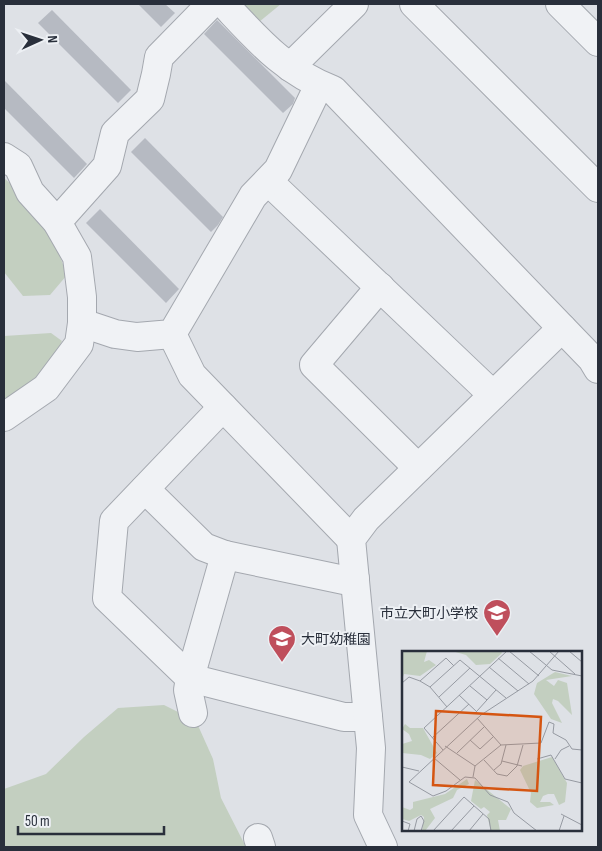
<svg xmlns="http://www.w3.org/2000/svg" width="602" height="851" font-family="'Sofia Sans Condensed','Noto Sans JP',sans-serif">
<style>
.green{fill:#c3cfc0}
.building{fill:#b6bac2}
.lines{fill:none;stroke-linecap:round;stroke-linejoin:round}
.minor-casing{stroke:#a4a8af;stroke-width:30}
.minor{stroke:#f0f2f5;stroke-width:28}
.labels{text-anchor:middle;stroke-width:4;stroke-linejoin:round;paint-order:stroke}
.poi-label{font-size:14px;fill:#292f3b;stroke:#edf0f4;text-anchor:end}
.inset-road{fill:none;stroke:#969aa2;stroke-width:1}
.view{fill:#d55511;fill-opacity:0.15;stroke:#d55511;stroke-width:2.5}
.inset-edge{fill:none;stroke:#292f3b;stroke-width:2.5}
</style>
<rect width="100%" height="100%" fill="#dee1e6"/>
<g class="green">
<polygon points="242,4 281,4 259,22"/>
<polygon points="4,178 13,186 51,233 67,275 50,295 23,296 4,272"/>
<polygon points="51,333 62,341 49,368 4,408 4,336"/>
<polygon points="164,705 196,721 213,759 221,798 246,847 4,847 4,789 46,774 84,737 118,708"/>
</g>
<g class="building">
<polygon points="138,4 165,4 175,13 161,27"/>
<polygon points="52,10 131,90 118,103 38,23"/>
<polygon points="217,20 295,98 293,104 283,113 204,34"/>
<polygon points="4,80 87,164 74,178 4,108"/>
<polygon points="145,138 223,217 218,225 211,232 131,152"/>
<polygon points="100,209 179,289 166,303 86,223"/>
</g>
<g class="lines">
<defs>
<g id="minor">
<path d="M224,4C258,40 285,72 333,90L562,328L592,359L598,369"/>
<polyline points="414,4 598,188"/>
<polyline points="560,4 598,42"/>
<polyline points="290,67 354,4"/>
<polyline points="4,157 18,166 30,192 57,222 77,257 82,297 82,323 79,344 46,388 4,417"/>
<polyline points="268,181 493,395"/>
<polyline points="57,222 107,166 115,133 150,99 156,74 159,57 211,4"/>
<polyline points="380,287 314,365 418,468"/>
<polyline points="82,323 115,334 137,337 172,334 253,196 278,170 319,85"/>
<polyline points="172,334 192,375 351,539"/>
<polyline points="223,407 114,521 107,598 190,678 344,717 368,717"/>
<polyline points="145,489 204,547 225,555 344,580 355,579"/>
<polyline points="193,713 188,690 190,678 225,555"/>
<polyline points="258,838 261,847"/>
<polyline points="383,847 368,815 371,748 351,539 366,519 562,328"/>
</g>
</defs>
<use href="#minor" class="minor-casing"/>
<use href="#minor" class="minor"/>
</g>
<defs>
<symbol id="school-pin" viewBox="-11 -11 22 30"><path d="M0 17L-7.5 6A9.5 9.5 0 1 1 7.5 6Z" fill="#bf4f5c" stroke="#edf0f4"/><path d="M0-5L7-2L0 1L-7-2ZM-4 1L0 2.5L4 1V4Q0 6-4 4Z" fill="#fff"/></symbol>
</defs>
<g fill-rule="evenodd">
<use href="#school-pin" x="481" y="597" width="32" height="43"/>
<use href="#school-pin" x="266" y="623" width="32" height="43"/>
</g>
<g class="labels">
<g class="poi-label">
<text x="478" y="618">市立大町小学校</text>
<text x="301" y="644" text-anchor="start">大町幼稚園</text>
</g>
</g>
<g transform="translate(402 651)">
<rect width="180" height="180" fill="#dee1e6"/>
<path d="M0,0H25L22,11L27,9L34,14L18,25L2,23L0,29ZM50,0H99L100,2L88,13L74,14L64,4ZM153,21L170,25L144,29L152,35L156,29L165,32L170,64L156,50L151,48L150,52L160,72L149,68L132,43L135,32ZM3,73L8,77H21L35,102L28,108L19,104L0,102V93L10,90L7,83L0,78ZM150,106L165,132L163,151L157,154L152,143H146L141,145L138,151H148L152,154L135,157L128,151L129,142L118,119L121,115ZM65,128L67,133L55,139L51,147L28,158L33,167L23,180H20L22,166L19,164L7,170L0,168V156L8,159L11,157V151L43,143ZM73,129L109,158L104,169H96L98,180H89L85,164L88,161L82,156L79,158L69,150Z" fill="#c3cfc0"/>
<path class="inset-road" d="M107,0L137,25M127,0L150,19L180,25M147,0L173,23M167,0L180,11M96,7L127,33M87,16L116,40M0,32L7,26L18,30M68,35L85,49M28,36L58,9L104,47M57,44L75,61M37,46L68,17M45,56L28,36L18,30L44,7L52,15M75,60L94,39M75,67L99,94L139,92L147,71L152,73L151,82M151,82L164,89L170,98L180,99M30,87L67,53M68,89L78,98L91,86M43,95L73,115L71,126M41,99L22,77L105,0M55,102L82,76M32,107L58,129M135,108L149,104L163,128L180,132M153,108L159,99L167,95M82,109L95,123L105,125L115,115L121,94M100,110L120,115M73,115L99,94M0,116L17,120M92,119L99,113L104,94M159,163L180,174M0,170L8,173L6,180M12,180L15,168L19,165L22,170L19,180M31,180L62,146L87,168L89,180M49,180L72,155M67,180L81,163M135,180L112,162L106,151L88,144L73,127L63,126L44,140L31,145L7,131L79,64L131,30L157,0M157,180L162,165"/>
<path class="view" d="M34,60L139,66L135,140L31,134Z"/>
<rect width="180" height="180" class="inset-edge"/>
</g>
<rect width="602" height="851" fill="none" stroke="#292f3b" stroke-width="10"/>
<g transform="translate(40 40) rotate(87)" stroke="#edf0f4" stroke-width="4" paint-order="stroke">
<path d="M0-4L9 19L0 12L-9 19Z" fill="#292f3b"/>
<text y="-8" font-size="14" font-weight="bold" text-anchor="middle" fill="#292f3b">N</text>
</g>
<path d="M18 826v8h146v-8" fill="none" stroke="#292f3b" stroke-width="2.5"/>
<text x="25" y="826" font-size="15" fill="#292f3b" stroke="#edf0f4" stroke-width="4" paint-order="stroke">50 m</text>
</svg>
